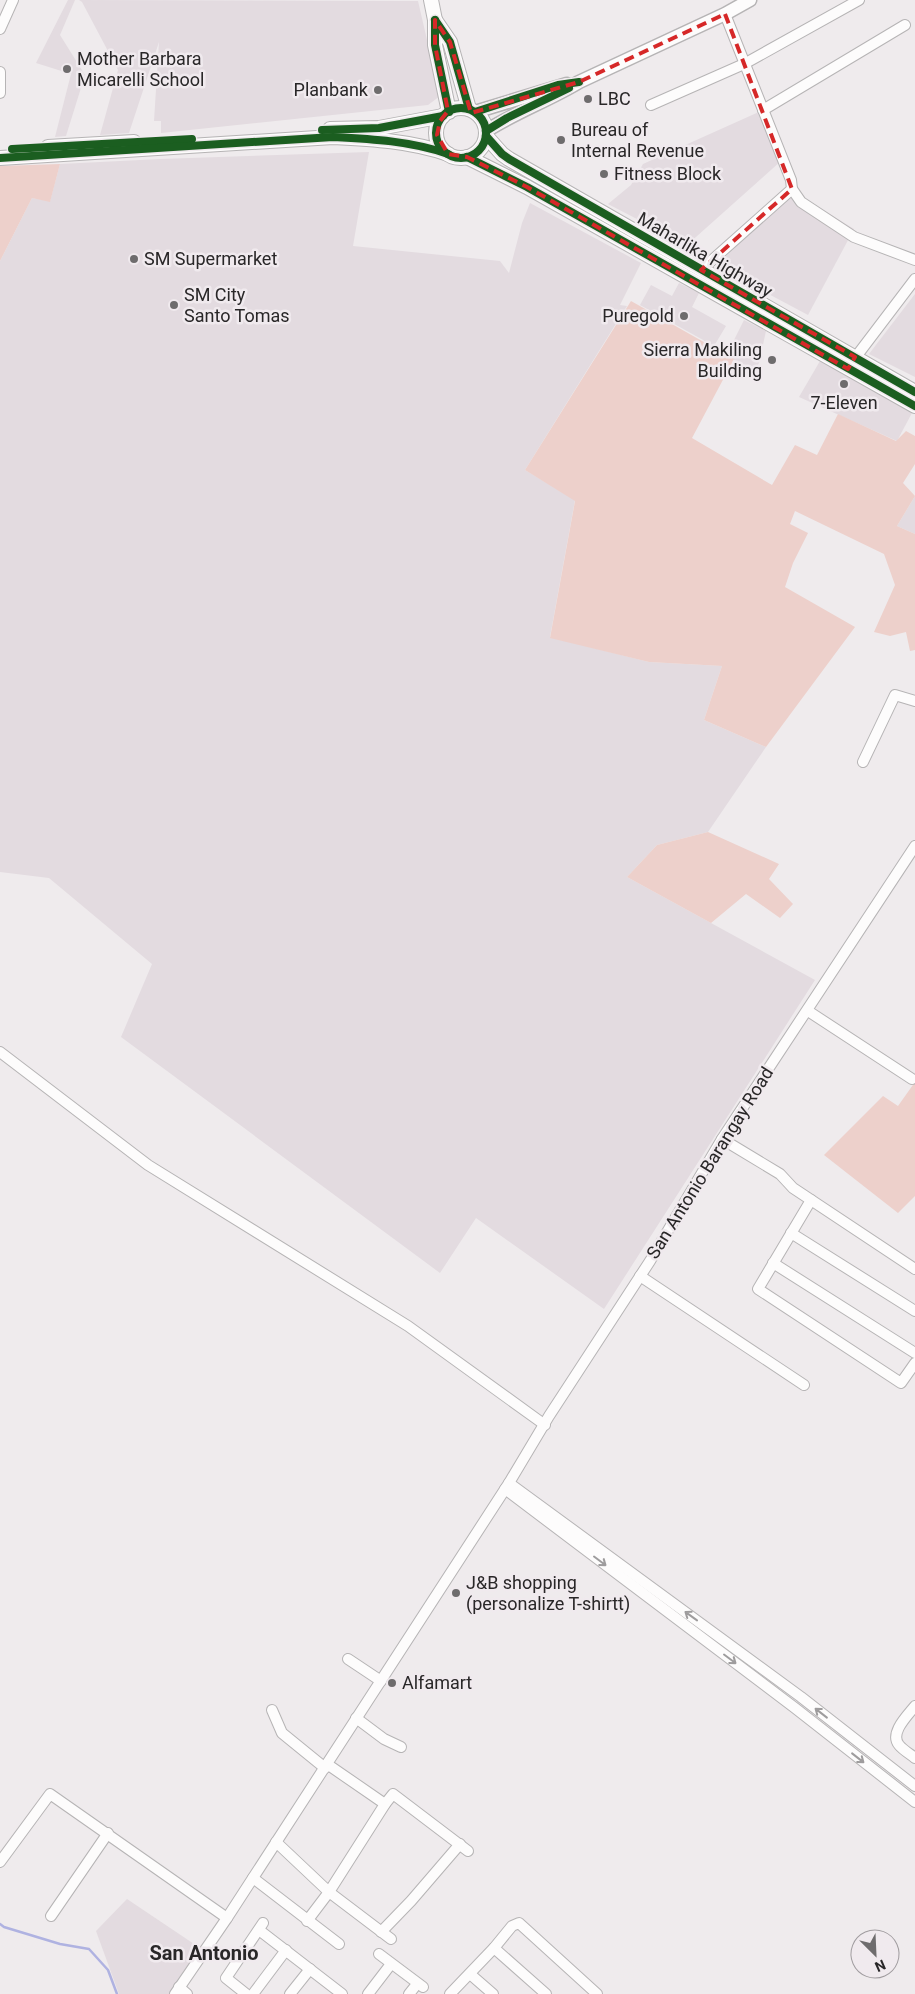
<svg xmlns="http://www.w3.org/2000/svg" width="915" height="1994" font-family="Roboto,sans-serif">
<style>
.built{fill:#e3dbe0}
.green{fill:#edd0cb}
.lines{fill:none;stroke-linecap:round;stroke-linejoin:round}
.stream{stroke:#afb2e1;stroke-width:2.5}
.minor-casing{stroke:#b6b4b5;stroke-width:12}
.major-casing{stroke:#b6b4b5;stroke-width:15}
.highway-casing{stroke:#b6b4b5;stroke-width:16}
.minor{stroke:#fdfcfc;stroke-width:10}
.major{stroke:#fdfcfc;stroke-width:12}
.highway{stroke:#fdfcfc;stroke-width:14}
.cycleway-casing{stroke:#f0eaee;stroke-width:11}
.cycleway{stroke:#1b5e20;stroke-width:8}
.oneway{stroke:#9e9c9d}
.marked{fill:none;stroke:#d62828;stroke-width:4;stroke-dasharray:10 6;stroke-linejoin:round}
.poi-dot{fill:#6e6c6d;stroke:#f0eaee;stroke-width:2}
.labels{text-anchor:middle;stroke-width:5;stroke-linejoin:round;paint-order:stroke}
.poi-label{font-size:18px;fill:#292728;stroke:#f0eaee;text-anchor:start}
.street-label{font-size:18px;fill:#292728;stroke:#f0eaee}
.quarter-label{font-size:20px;font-weight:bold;fill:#292728;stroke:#f0eaee}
</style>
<rect width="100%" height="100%" fill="#efebed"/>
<g class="built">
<polygon points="68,0 75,0 60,35 85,75 66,136 55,137 71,74 36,63"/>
<polygon points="79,0 418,1 440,96 428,105 161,133 161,121 154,121 159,42 129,133 100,135 118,70 82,2"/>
<polygon points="761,111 781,161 687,245 608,204 631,185 643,164"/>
<polygon points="369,152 353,246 500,261 509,273 522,223 530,203 641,263 620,305 627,306 525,470 575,500 550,637 649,662 722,666 704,720 766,747 708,832 657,845 627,877 815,980 604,1309 476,1218 440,1273 121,1037 152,964 49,878 0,872 0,261 32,198 50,201 60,164 160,159"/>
<polygon points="793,191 854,229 808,315 716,266"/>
<polygon points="679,283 699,293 692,307 726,326 714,346 640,305 651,285 672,296"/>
<polygon points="915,294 915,377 869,354"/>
<polygon points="744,320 766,331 759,363 755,370 726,356"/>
<polygon points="820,361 913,411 897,441 799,397"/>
<polygon points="915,496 915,534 897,526"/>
<polygon points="127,1899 200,1948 169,1994 119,1994 96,1931"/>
</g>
<g class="green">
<polygon points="60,164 50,202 32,198 0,261 0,166"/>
<polygon points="631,301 734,359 692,438 772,485 795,445 817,455 838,414 896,441 906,431 915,436 915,464 903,483 915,496 897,526 915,534 915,650 910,651 906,632 890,636 874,632 895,585 884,554 795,511 790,524 808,533 793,563 785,587 855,627 766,747 704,720 722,666 649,662 550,638 575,501 525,470"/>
<polygon points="708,832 779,864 769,879 793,904 780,918 746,894 711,923 627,877 657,845"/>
<polygon points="915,1082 915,1196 898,1213 824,1155 883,1096 898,1106"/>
</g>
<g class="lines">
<polyline class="stream" points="0,1924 4,1927 60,1944 89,1949 108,1970 117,1994"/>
<defs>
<g id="minor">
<polyline points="0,29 13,0"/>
<polyline points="0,72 0,93"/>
<polyline points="651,105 744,64 859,0"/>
<polyline points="763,110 905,25"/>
<polyline points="792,189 801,202 854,237 915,260"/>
<polyline points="701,270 792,189 791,180 725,14"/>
<polyline points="852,362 915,279"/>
<polyline points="863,762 895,695 915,701"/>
<polyline points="808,1011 912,1079"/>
<polyline points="0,1052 148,1165 408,1326 545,1425"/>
<polyline points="722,1139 780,1174 793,1188 915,1269"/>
<polyline points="811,1200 758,1289 901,1383 915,1363"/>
<polyline points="791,1233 915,1311"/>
<polyline points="773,1263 915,1353"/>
<polyline points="640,1276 804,1385"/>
<polyline points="509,1483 801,1697 915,1786"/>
<polyline points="505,1489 795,1708 915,1802"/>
<polyline points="348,1659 381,1681"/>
<path d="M915,1706C908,1715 889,1733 899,1745C903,1750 910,1754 915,1758"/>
<polyline points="272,1710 282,1733 325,1768"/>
<polyline points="356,1718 384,1739 401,1747"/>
<polyline points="327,1764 385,1804"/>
<polyline points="276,1842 329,1892 391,1939"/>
<polyline points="0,1862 50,1794 227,1918"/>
<polyline points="253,1878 339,1944"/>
<polyline points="51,1916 108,1833"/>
<polyline points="307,1921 329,1892 385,1804 393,1794 468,1851"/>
<polyline points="259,1930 342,1994"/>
<polyline points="381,1932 411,1901 460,1844"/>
<polyline points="494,1948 546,1994"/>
<polyline points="379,1954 423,1987"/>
<polyline points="470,1974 493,1994"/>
<polyline points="179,1987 187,1994"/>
<polyline points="175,1994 227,1918 509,1483 549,1416 650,1261 722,1139 915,846"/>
<polyline points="246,1994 226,1978 263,1923"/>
<polyline points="253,1994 286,1950"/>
<polyline points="290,1994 310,1969"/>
<polyline points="368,1994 391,1964"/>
<polyline points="409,1994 417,1984"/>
<polyline points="450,1994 494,1948 512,1926 519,1923 597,1994"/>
</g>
<g id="major">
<polyline points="475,112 567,84"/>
<path d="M486,131C516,112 549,100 579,82L725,14L750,0"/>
</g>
<g id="highway">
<polyline points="431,0 435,20 435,45 449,112"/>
<polyline points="435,20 450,42 469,109"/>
<circle cx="461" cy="133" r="25"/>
<polyline points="330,129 379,128 443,116"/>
<polyline points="486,136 502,154 509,159 915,392"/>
<polyline points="48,147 134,142"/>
<polyline points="467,157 527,187 915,406"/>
<path d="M0,158L333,137C372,139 411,141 448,154"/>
</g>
</defs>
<use href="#minor" class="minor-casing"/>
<use href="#major" class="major-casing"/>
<use href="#highway" class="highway-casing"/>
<use href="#minor" class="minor"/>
<use href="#major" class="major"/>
<use href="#highway" class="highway"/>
<defs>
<g id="cycleway">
<polyline points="435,20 450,42 469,109"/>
<polyline points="435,20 435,45 449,112"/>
<circle cx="461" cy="133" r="25"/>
<polyline points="475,112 558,85 579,82"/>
<polyline points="322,130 379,128 443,116"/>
<polyline points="486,131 507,118 569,88"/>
<polyline points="486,136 502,154 509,159 915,392"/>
<polyline points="12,149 192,139"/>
<polyline points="467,157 527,187 915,406"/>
<path d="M0,158L333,137C372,139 411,141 448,154"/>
</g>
</defs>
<use href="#cycleway" class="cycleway-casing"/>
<use href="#cycleway" class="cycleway"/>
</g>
<defs><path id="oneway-shaft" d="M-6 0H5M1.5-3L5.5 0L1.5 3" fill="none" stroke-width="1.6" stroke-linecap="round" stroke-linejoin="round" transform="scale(1.25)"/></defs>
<g class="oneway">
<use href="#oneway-shaft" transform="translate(600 1561) rotate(37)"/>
<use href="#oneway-shaft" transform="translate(691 1616) rotate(-144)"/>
<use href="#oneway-shaft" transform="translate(730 1659) rotate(37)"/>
<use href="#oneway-shaft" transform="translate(821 1713) rotate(-142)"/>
<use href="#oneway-shaft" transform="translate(858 1758) rotate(38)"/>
</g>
<path class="marked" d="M725,14L792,189L701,270L855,357L848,369L527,187L467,157L448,154L437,135L440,121L448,111L435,45V20L450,42L471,113L579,82Z"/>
<g class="poi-dot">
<circle cx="67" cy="69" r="5"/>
<circle cx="378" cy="90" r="5"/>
<circle cx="588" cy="99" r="5"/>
<circle cx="561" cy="140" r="5"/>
<circle cx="604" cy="174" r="5"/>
<circle cx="134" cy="259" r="5"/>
<circle cx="174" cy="305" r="5"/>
<circle cx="684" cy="316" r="5"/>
<circle cx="772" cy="360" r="5"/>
<circle cx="844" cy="384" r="5"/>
<circle cx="456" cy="1593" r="5"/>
<circle cx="392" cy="1683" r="5"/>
</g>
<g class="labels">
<g class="poi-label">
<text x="77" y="65">Mother Barbara<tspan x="77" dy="21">Micarelli School</tspan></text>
<text x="368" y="96" text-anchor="end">Planbank</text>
<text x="598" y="105">LBC</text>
<text x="571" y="136">Bureau of<tspan x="571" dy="21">Internal Revenue</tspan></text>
<text x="614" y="180">Fitness Block</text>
<text x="144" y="265">SM Supermarket</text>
<text x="184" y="301">SM City<tspan x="184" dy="21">Santo Tomas</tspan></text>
<text x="674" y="322" text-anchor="end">Puregold</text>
<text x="762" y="356" text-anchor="end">Sierra Makiling<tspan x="762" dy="21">Building</tspan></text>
<text x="844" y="409" text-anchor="middle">7-Eleven</text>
<text x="466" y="1589">J&amp;B shopping<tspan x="466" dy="21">(personalize T-shirtt)</tspan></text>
<text x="402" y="1689">Alfamart</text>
</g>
<g class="street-label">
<text transform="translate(705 255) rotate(30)" y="6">Maharlika Highway</text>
<text transform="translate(710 1163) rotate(-58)" y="6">San Antonio Barangay Road</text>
</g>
<g class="quarter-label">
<text x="204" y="1960">San Antonio</text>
</g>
</g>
<g transform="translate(875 1954) rotate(156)"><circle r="24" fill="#f0eaee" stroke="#a09c9f"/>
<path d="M0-4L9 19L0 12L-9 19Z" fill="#6e6c6d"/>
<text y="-8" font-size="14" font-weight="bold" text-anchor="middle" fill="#292728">N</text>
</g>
</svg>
